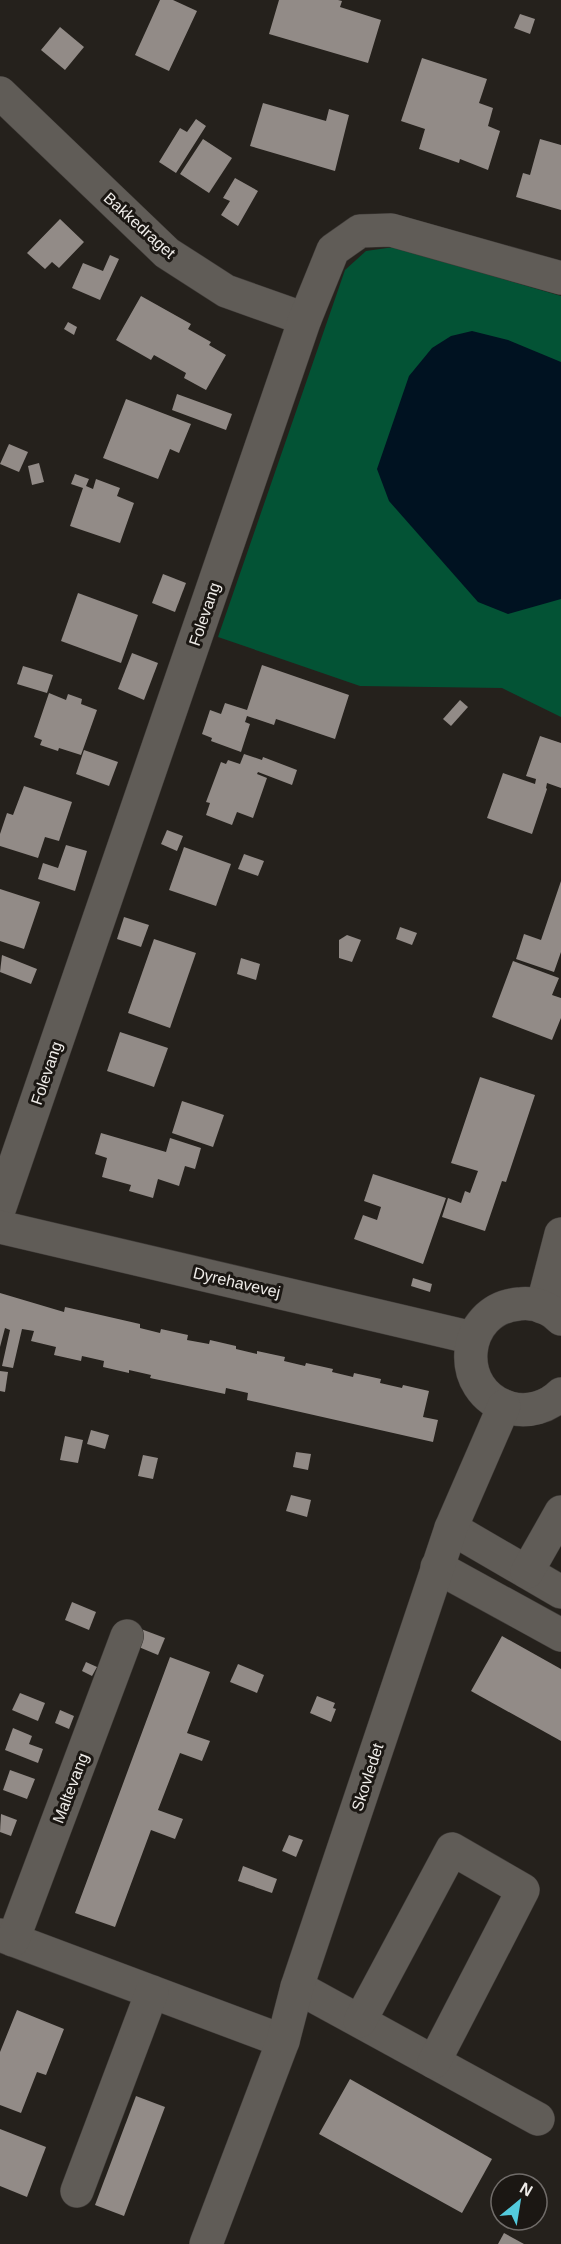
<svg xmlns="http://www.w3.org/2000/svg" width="561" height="2244" font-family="Helvetica,sans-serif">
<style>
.green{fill:#035335}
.water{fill:#001221}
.building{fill:#928b87}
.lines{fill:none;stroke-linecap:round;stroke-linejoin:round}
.minor-casing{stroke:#403c39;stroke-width:34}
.minor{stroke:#605c57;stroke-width:33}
.labels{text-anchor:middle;stroke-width:6;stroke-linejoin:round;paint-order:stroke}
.street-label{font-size:16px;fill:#efece9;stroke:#1b1713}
</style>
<rect width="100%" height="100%" fill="#25211c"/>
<polygon class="green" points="394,247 561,296 561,717 502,688 360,686 218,637 345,270 366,251"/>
<polygon class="water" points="472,331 508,340 561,362 561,599 508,614 478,602 389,501 377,469 409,376 432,348 451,336"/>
<g class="building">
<polygon points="160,0 173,0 197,11 169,71 135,55"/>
<polygon points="279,0 338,0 342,1 340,7 381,20 368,63 269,34"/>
<polygon points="520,14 535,19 530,34 514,28"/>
<polygon points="60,27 84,47 65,70 41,50"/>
<polygon points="422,58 487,79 479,103 493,108 488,126 500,131 488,170 460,159 459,163 419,149 425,129 401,121"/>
<polygon points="263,103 326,121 329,109 349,115 335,171 250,146"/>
<polygon points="196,119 206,126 176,173 159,162 180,128 187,132"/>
<polygon points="203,139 232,158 209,193 180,174"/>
<polygon points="540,139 561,145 561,210 516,197 523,173 530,175"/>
<polygon points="235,178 258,191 238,226 221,215 230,201 223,198"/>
<polygon points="60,219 84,242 59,268 52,262 45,269 27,253"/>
<polygon points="110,255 119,259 100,300 72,288 83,263 103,271"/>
<polygon points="141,296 191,324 188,329 211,342 209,345 226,355 206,390 184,378 186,373 154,355 151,360 116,340"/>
<polygon points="68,322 77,327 74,335 64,329"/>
<polygon points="177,394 232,414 226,430 172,410"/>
<polygon points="126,399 191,424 179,453 170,449 158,479 103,458"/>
<polygon points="9,444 28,452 19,472 0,464"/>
<polygon points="39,463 44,482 32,485 28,466"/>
<polygon points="75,474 89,479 86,486 93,489 96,479 120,488 117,496 134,503 120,543 70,526 83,488 71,484"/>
<polygon points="163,574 186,583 175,612 152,603"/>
<polygon points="78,593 138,615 121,663 61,641"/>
<polygon points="132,653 158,663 144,700 118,689"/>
<polygon points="262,665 349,695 335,739 276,719 274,725 247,716 245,722 250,724 241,752 211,741 212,738 202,734 210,710 221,714 225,703 247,710"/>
<polygon points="23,666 53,675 47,693 17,684"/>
<polygon points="49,693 66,700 68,694 82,699 81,704 97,710 81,755 59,748 58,751 40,745 42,740 34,737"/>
<polygon points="460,700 468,707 451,726 443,719"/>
<polygon points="540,736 561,743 561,788 547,783 546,788 547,789 532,834 487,818 503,773 535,784 536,779 526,776"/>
<polygon points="84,750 118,762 109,786 76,774"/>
<polygon points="244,754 262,760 263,757 297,770 292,785 258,772 257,774 267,778 253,818 237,812 232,825 206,815 210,803 206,802 221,762 226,764 228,760 240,764"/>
<polygon points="24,786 72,802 59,841 45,837 38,858 0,846 0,834 7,813 13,815"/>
<polygon points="167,830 183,836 177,851 161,844"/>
<polygon points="66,845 87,851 75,891 38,879 43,863 58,868"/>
<polygon points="184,847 231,864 216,906 169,890"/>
<polygon points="244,854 264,861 258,876 238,869"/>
<polygon points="561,881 561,952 554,972 516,959 524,934 541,940"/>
<polygon points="0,889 40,902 24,949 0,941"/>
<polygon points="124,917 149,925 141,947 117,939"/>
<polygon points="400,927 417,933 412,945 396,939"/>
<polygon points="347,935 361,940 352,962 339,958 339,940"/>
<polygon points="154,939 196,953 170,1028 128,1013"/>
<polygon points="2,955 37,969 31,984 0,972"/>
<polygon points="241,958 260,964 256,980 237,974"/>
<polygon points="513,961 559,978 552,995 561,998 561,1018 552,1040 492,1017"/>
<polygon points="120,1032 168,1048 154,1087 107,1071"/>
<polygon points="480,1077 535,1095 506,1182 502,1181 485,1231 442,1217 448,1198 461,1203 465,1191 470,1193 478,1171 451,1163"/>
<polygon points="182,1101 224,1115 213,1147 172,1133"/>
<polygon points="101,1133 166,1152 170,1138 201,1148 195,1169 185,1166 179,1186 158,1179 153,1198 129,1191 131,1185 102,1177 107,1158 95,1154"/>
<polygon points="373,1174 446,1198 423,1264 354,1239 363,1215 377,1220 381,1207 364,1201"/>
<polygon points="413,1278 432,1284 430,1292 411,1286"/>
<polygon points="0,1293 64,1312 65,1307 92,1313 140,1324 140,1328 160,1333 161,1329 188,1335 187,1340 209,1344 210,1340 236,1346 236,1349 257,1354 257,1351 285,1357 284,1361 305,1366 306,1363 333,1369 332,1372 353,1377 354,1373 381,1379 380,1383 402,1388 403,1385 429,1391 423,1417 438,1420 433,1442 247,1400 248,1393 226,1388 225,1394 150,1378 151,1375 129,1370 129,1373 103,1367 104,1361 82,1356 81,1361 54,1355 56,1347 31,1341 34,1331 22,1329 13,1368 2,1366 10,1330 5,1328 0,1347"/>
<polygon points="0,1371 8,1372 5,1392 0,1391"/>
<polygon points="91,1430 109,1435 105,1449 87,1444"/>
<polygon points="65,1436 83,1440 78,1463 60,1460"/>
<polygon points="296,1452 311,1454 308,1470 293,1467"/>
<polygon points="143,1455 158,1458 153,1479 138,1476"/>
<polygon points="291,1495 311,1500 307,1517 286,1511"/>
<polygon points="72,1602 96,1612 89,1630 65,1620"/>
<polygon points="141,1629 165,1638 158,1655 134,1645"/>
<polygon points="502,1636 561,1669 561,1741 471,1691"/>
<polygon points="170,1657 210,1672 187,1733 210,1741 202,1761 180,1753 158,1810 183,1819 175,1839 151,1830 115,1927 75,1913"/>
<polygon points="86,1662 97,1667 92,1676 82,1671"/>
<polygon points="238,1664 264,1675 257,1693 230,1682"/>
<polygon points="20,1693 45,1703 38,1721 12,1710"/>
<polygon points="317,1696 335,1703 333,1708 336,1709 331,1722 310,1713"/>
<polygon points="60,1710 74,1716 69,1729 55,1723"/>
<polygon points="13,1728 32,1736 29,1744 43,1749 38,1763 5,1750"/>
<polygon points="10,1770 35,1779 27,1799 3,1790"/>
<polygon points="1,1814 17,1820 11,1836 0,1832"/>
<polygon points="289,1835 303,1840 296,1857 282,1851"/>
<polygon points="243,1866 277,1879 272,1893 238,1881"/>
<polygon points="17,2010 64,2029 46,2075 37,2072 21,2113 0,2105 0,2052"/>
<polygon points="350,2079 492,2159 462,2213 319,2134"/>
<polygon points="136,2096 165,2107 124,2216 95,2205"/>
<polygon points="0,2129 46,2147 27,2197 0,2186"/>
<polygon points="504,2233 524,2244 498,2244"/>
</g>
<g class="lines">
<defs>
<g id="minor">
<polyline points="0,93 167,253 226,291 305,319"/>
<polyline points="0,1207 305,319 333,250 360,231 391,230 561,278"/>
<polyline points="0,1227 473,1338"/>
<polyline points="542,1307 561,1234"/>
<path d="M561,1319C550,1308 535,1302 519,1304C460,1309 453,1392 510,1408C528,1413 548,1407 561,1394"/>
<polyline points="451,1528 561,1592"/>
<polyline points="437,1567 561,1635"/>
<polyline points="527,1572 561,1512"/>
<polyline points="0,1935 283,2041"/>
<polyline points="13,1940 127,1636"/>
<polyline points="297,1987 538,2119"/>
<polyline points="360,2021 452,1849 523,1890 434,2062"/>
<polyline points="77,2191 152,1992"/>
<polyline points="206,2244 283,2041 297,1987 451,1528 504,1406"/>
</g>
</defs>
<use href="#minor" class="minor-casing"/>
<use href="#minor" class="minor"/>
</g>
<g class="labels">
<g class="street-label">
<text transform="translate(140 225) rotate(42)" y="6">Bakkedraget</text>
<text transform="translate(204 614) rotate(-71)" y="6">Folevang</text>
<text transform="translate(46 1073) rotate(-71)" y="6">Folevang</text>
<text transform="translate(237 1282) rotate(13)" y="6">Dyrehavevej</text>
<text transform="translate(367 1777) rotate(-72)" y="6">Skovledet</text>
<text transform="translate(70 1788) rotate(-69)" y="6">Maltevang</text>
</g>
</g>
<g transform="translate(519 2202) rotate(30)"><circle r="28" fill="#1b1713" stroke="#706c69" stroke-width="1.5"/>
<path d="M0-4.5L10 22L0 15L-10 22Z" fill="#53cadc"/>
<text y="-9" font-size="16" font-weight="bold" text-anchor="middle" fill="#efece9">N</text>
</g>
</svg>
